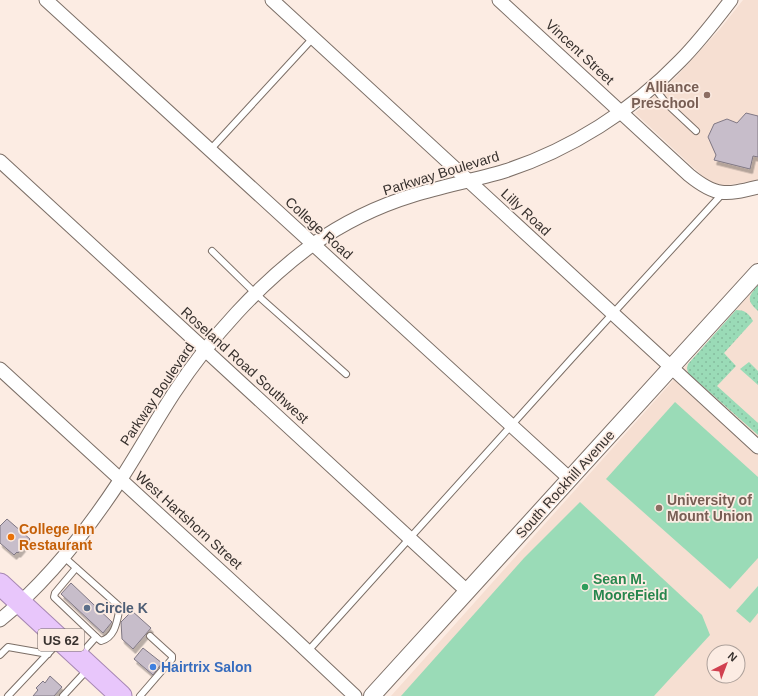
<svg xmlns="http://www.w3.org/2000/svg" width="758" height="696" font-family="Arial,sans-serif">
<style>
.built{fill:#f6dfd2;fill-rule:evenodd}
.grass{fill:url(#grass-dots)}
.pitch{fill:#9adbb7}
.building{fill:#c7bdca;stroke:#807884;filter:url(#shadow)}
.lines{fill:none;stroke-linecap:round;stroke-linejoin:round}
.service-casing{stroke:#7c6f67;stroke-width:8}
.minor-casing{stroke:#7c6f67;stroke-width:15}
.tertiary-casing{stroke:#7c6f67;stroke-width:18}
.trunk-casing{stroke:#a788b3;stroke-width:23}
.service{stroke:#fff;stroke-width:6}
.minor{stroke:#fff;stroke-width:13}
.tertiary{stroke:#fff;stroke-width:16}
.trunk{stroke:#e8c6fb;stroke-width:21}
.education-dot{fill:#8d6e63;stroke:#fcece3;stroke-width:1.5}
.food-dot{fill:#e8710a;stroke:#fcece3;stroke-width:1.5}
.leisure-dot{fill:#2e9e5b;stroke:#fcece3;stroke-width:1.5}
.service-dot{fill:#5c6f8a;stroke:#fcece3;stroke-width:1.5}
.shop-dot{fill:#3f7fe0;stroke:#fcece3;stroke-width:1.5}
.labels{text-anchor:middle;stroke-width:3.5;stroke-linejoin:round;paint-order:stroke}
.shield{fill:#fcece3;stroke:#726964;stroke-width:1}
.shield-label{font-size:13px;font-weight:bold;fill:#37312e}
.street-label{font-size:14px;fill:#37312e;stroke:#fcece3}
.education-label{font-size:14px;font-weight:bold;fill:#785e54;stroke:#fcece3;text-anchor:end}
.food-label{font-size:14px;font-weight:bold;fill:#c56008;stroke:#fcece3;text-anchor:start}
.leisure-label{font-size:14px;font-weight:bold;fill:#27864d;stroke:#fcece3;text-anchor:start}
.service-label{font-size:14px;font-weight:bold;fill:#4e5e75;stroke:#fcece3;text-anchor:start}
.shop-label{font-size:14px;font-weight:bold;fill:#366cbe;stroke:#fcece3;text-anchor:start}
</style>
<defs>
<pattern id="grass-dots" width="8" height="8" patternUnits="userSpaceOnUse"><rect width="8" height="8" fill="#9adbb7"/><path d="M2 2h.1M6 6h.1" fill="none" stroke="#85bc9e" stroke-width="1.8" stroke-linecap="round"/></pattern>
<filter id="shadow"><feDropShadow dx="2.5" dy="4.5" stdDeviation="0" flood-color="#0004"/></filter>
</defs>
<rect width="100%" height="100%" fill="#fcece3"/>
<g class="built">
<polygon points="743,0 758,0 758,180 722,186 709,182 635,113 676,77 720,29"/>
<path d="M758,285V696H391L736,310ZM714,652H738V676H714Z"/>
</g>
<g class="grass">
<path d="M758,285V311C746,300 748,297 758,285Z"/>
<path d="M736,310C744,310 749,313 753,321L724,353L736,366L717,386L758,423V435L688,373L687,368L688,364Z"/>
<polygon points="749,362 758,371 758,385 740,369"/>
</g>
<g class="pitch">
<polygon points="675,402 758,477 758,558 730,589 606,479"/>
<polygon points="580,502 702,615 710,635 654,696 401,696 524,558"/>
<polygon points="758,586 758,613 750,623 736,611"/>
</g>
<g class="building">
<polygon points="746,113 758,116 758,157 753,156 750,169 714,160 716,155 708,137 714,124 727,119 737,123"/>
<polygon points="7,519 30,539 18,553 17,552 14,555 0,543 0,526"/>
<polygon points="71,583 112,622 103,633 61,594"/>
<polygon points="132,611 151,628 133,649 122,639 121,622"/>
<polygon points="143,648 162,663 153,675 134,659"/>
<polygon points="50,676 62,687 54,696 33,696 38,690 36,688 43,681 45,683"/>
</g>
<g class="lines">
<defs>
<g id="service">
<polyline points="653,86 666,103 696,131"/>
<polyline points="210,150 313,38"/>
<polyline points="212,251 256,294 346,374"/>
<path d="M64,557L120,607C117,620 116,637 101,641L96,637L81,654"/>
<polyline points="76,568 55,593 54,597 96,637"/>
<polyline points="308,651 573,357 723,193"/>
<polyline points="0,655 8,647 48,654"/>
<polyline points="8,696 58,643"/>
<polyline points="63,696 88,669"/>
<polyline points="140,696 172,659 172,656 150,636"/>
</g>
<g id="minor">
<polyline points="46,0 570,479"/>
<polyline points="272,0 758,447"/>
<path d="M499,0L689,175C716,197 725,195 758,187"/>
<polyline points="0,161 468,592"/>
<polyline points="0,369 288,633 355,696"/>
<path d="M0,620C47,582 86,532 119,482C138,453 155,422 174,393C210,338 259,284 312,245C343,223 378,206 414,195C444,186 475,180 505,171C570,150 633,110 680,61C699,42 715,21 731,0"/>
</g>
<polyline id="tertiary" points="372,696 758,272"/>
<polyline id="trunk" points="0,584 121,696"/>
</defs>
<use href="#service" class="service-casing"/>
<use href="#minor" class="minor-casing"/>
<use href="#tertiary" class="tertiary-casing"/>
<use href="#trunk" class="trunk-casing"/>
<use href="#service" class="service"/>
<use href="#minor" class="minor"/>
<use href="#tertiary" class="tertiary"/>
<use href="#trunk" class="trunk"/>
</g>
<g class="education-dot">
<circle cx="707" cy="95" r="4"/>
<circle cx="659" cy="508" r="4"/>
</g>
<circle class="food-dot" cx="11" cy="537" r="4"/>
<circle class="leisure-dot" cx="585" cy="587" r="4"/>
<circle class="service-dot" cx="87" cy="608" r="4"/>
<circle class="shop-dot" cx="153" cy="667" r="4"/>
<g class="labels">
<rect class="shield" x="38" y="629" width="46" height="22" rx="3"/>
<g class="shield-label">
<text x="61" y="645">US 62</text>
</g>
<g class="street-label">
<text transform="translate(580 52) rotate(43)" y="5">Vincent Street</text>
<text transform="translate(441 173) rotate(-17)" y="5">Parkway Boulevard</text>
<text transform="translate(526 212) rotate(43)" y="5">Lilly Road</text>
<text transform="translate(319 228) rotate(42)" y="5">College Road</text>
<text transform="translate(245 365) rotate(42)" y="5">Roseland Road Southwest</text>
<text transform="translate(157 394) rotate(-56)" y="5">Parkway Boulevard</text>
<text transform="translate(565 484) rotate(-48)" y="5">South Rockhill Avenue</text>
<text transform="translate(189 520) rotate(42)" y="5">West Hartshorn Street</text>
</g>
<g class="education-label">
<text x="699" y="92">Alliance<tspan x="699" dy="16">Preschool</tspan></text>
<text x="667" y="505" text-anchor="start">University of<tspan x="667" dy="16">Mount Union</tspan></text>
</g>
<g class="food-label">
<text x="19" y="534">College Inn<tspan x="19" dy="16">Restaurant</tspan></text>
</g>
<g class="leisure-label">
<text x="593" y="584">Sean M.<tspan x="593" dy="16">MooreField</tspan></text>
</g>
<g class="service-label">
<text x="95" y="613">Circle K</text>
</g>
<g class="shop-label">
<text x="161" y="672">Hairtrix Salon</text>
</g>
</g>
<g transform="translate(726 664) rotate(42)"><circle r="19" fill="#fcece3" stroke="#ada19b"/>
<path d="M0-3L7 15L0 10L-7 15Z" fill="#d1404f"/>
<text y="-6" font-size="11" font-weight="bold" text-anchor="middle" fill="#37312e">N</text>
</g>
</svg>
